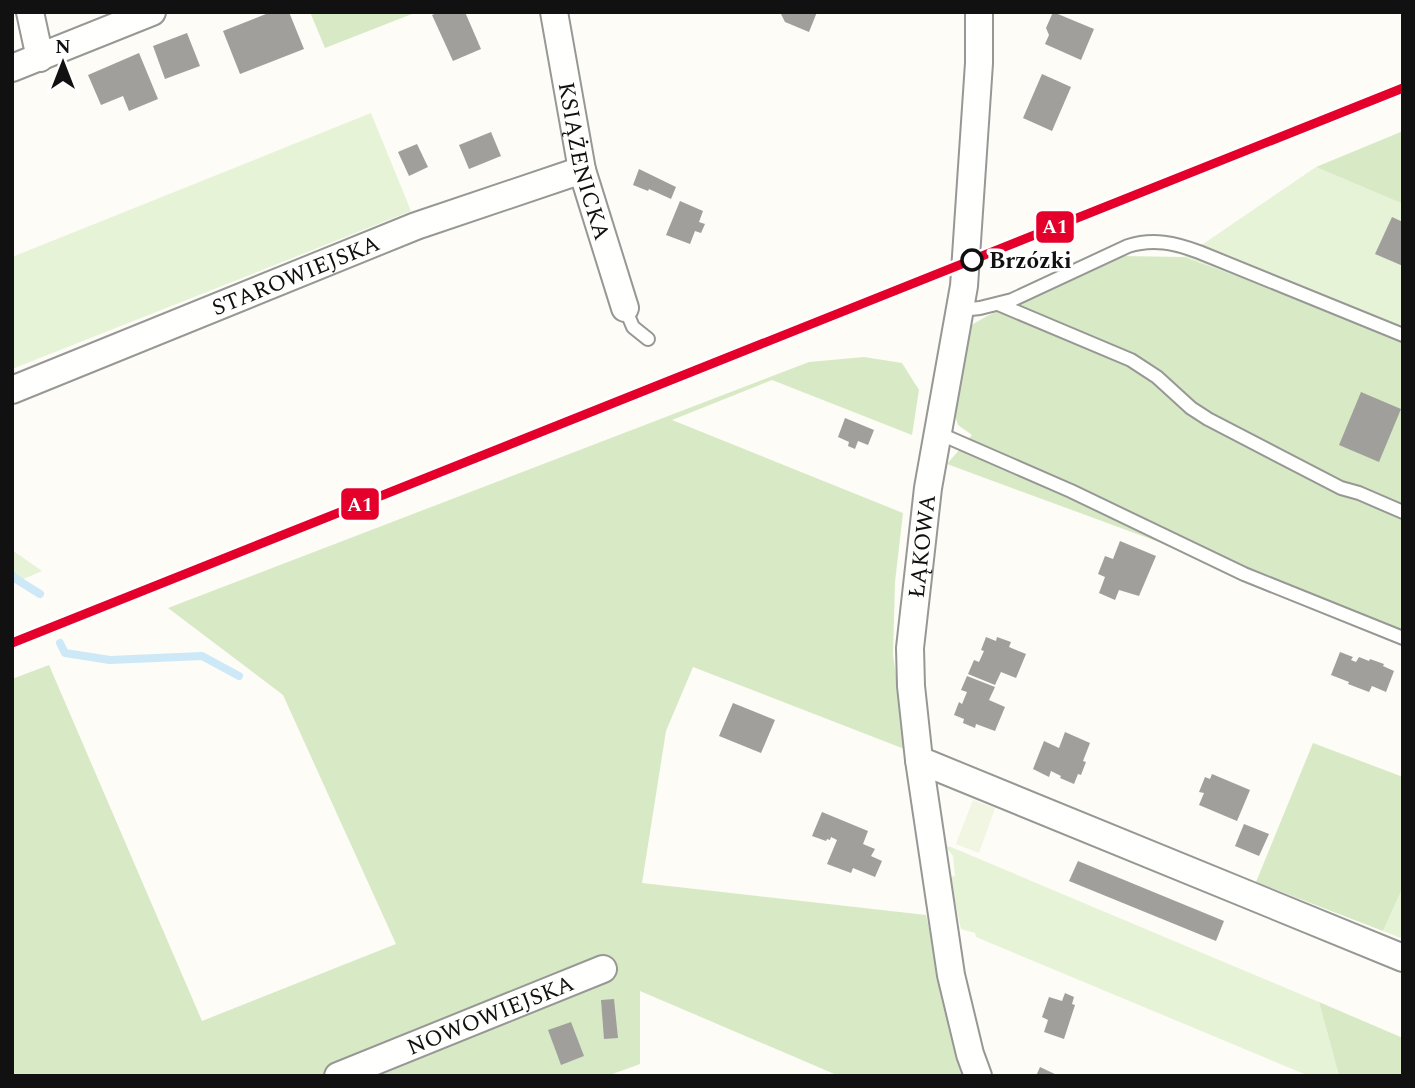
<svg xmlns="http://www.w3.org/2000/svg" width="1415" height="1088" font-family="Spectral,serif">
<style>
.green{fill:#e7f3d7}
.forest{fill:#d8eac5}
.pitch{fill:#f0f6e1}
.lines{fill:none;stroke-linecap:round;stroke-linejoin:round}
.stream{stroke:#cde8f7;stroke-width:8}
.building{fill:#a19f9c}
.service-casing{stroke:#979795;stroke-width:16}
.minor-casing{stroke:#979795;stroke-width:30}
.service{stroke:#fffffe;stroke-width:12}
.minor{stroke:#fffffe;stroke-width:26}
.rail-1-casing{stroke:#fff;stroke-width:14}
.rail-1{stroke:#e4002b;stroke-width:9}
.stop-dot{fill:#fff;stroke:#111;stroke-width:3.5}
.labels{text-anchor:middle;stroke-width:7;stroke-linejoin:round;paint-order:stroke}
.street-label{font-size:23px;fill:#111;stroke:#fff}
.stop-label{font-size:23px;font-weight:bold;fill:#111;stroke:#fff;text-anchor:start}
.line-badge{stroke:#fff;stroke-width:2.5}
.badge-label{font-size:19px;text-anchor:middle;font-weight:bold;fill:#fff}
</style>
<rect width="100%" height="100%" fill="#fdfcf7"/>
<g class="green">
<polygon points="371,113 411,211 12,369 12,257"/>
<polygon points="1316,167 1403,204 1403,336 1184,257"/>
<polygon points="12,550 42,571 12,584"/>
<polygon points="945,846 951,847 1319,1002 1339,1076 1309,1076 976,937 975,933 961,929 950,877 955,876 953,856"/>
<polygon points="1403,887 1403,939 1383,931"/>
</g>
<g class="forest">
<polygon points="310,12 417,12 325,48"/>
<polygon points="1403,131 1403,204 1316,167"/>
<polygon points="1121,256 1184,257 1403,336 1403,636 1148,538 947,464 972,435 958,425 952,406 968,327 987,316"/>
<polygon points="864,357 902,363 919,390 912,435 772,380 672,420 903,513 895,582 893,655 907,750 693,667 666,731 642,883 926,915 962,1076 839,1076 640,991 640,1064 607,1076 12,1076 12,679 49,665 202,1021 396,944 283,695 168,608 809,362"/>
<polygon points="1313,743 1403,777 1403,887 1383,931 1256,882"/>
<polygon points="1319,1002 1403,1038 1403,1076 1339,1076"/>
</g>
<polygon class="pitch" points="973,800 995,808 979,853 956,844"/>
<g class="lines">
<g class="stream">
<polyline points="12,575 16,579 40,594"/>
<polyline points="60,643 65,653 110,660 202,656 239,676"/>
</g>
</g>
<g class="building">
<polygon points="271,12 289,12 304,49 240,74 223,31"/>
<polygon points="439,12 465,12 481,49 453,61 432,15"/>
<polygon points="780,12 817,12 809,32 785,22"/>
<polygon points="1053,12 1094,29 1081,60 1045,44 1049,35 1046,28"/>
<polygon points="187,33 200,66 165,79 153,46"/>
<polygon points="139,53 158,99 129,111 123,96 101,105 88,75"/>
<polygon points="1042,74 1071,87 1052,131 1023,118"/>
<polygon points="491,132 501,156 469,169 459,145"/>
<polygon points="417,144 428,167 409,176 398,152"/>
<polygon points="639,169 676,187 671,199 649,189 648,191 633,185"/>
<polygon points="680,201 703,211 699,222 705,224 701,233 695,231 690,244 666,235"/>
<polygon points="1392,217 1403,222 1403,266 1375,254"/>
<polygon points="1361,392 1401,409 1379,462 1339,445"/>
<polygon points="845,418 874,430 868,445 858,441 855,449 848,446 849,442 838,437"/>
<polygon points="1120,541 1156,556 1139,596 1119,590 1115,600 1099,593 1105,577 1098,574 1105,556 1113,559"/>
<polygon points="986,637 996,641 997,637 1011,642 1009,647 1026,654 1016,678 1001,672 995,685 968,674 974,660 979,662 984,651 981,650"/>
<polygon points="1340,652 1353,657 1351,660 1356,662 1359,657 1369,661 1370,659 1384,664 1383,666 1394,671 1386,692 1372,686 1369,692 1348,684 1349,682 1331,675"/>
<polygon points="967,676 995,687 989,700 1005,707 995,731 976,724 975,728 963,723 964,719 954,715 959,702 962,704 967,692 961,690"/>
<polygon points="733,703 775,720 761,753 719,736"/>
<polygon points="1065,732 1090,743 1083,761 1086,762 1081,775 1078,774 1074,784 1060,778 1061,776 1051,771 1049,777 1033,769 1044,741 1059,748"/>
<polygon points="1212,774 1250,790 1237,821 1199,805 1204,793 1199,792 1205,777 1210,779"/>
<polygon points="822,812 868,831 863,844 875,849 871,856 882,861 875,877 853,868 851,873 827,864 837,840 831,837 830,840 827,839 826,841 812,836"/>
<polygon points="1244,824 1269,834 1259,856 1235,846"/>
<polygon points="1078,861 1224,921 1216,941 1069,881"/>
<polygon points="1065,993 1074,997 1072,1004 1075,1005 1064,1039 1044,1032 1048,1020 1042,1017 1049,997 1062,1001"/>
<polygon points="614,999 618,1038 604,1039 601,1000"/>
<polygon points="571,1022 584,1056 561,1065 548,1030"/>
<polygon points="1040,1067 1059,1076 1036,1076"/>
</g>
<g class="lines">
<defs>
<g id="service">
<polyline points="998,304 1131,360 1157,377 1191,408 1208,419 1341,488 1359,493 1403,512"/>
<polyline points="625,308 633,327 648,339"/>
<path d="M961,310L980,308L1012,300L1128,246C1153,238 1175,243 1199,252L1403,335"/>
<polyline points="938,433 1071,491 1244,574 1403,638"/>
</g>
<g id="minor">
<polyline points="30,12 40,58"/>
<path id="s1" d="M554,12L582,170L625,308"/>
<polyline points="12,68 152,12"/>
<path id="s2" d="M12,390L416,226L582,170"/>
<polyline points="919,760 1403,958"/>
<path id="s3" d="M338,1076L603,969"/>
<path id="s4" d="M978,1076L970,1054L951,975L919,760L911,686L910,648L928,488L964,286L979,63V12"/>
</g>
</defs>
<use href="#service" class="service-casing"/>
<use href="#minor" class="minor-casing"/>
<use href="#service" class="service"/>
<use href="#minor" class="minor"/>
<defs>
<polyline id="rail-1" points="12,643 1403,88"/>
</defs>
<use href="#rail-1" class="rail-1-casing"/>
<use href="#rail-1" class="rail-1"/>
</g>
<circle class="stop-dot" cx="972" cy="260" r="10"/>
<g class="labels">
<g class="street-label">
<text dy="8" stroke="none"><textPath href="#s1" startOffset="152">KSIĄŻENICKA</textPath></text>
<text dy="8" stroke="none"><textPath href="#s2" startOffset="306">STAROWIEJSKA</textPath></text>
<text dy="8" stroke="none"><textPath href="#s4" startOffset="537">ŁĄKOWA</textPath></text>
<text dy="8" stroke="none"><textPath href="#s3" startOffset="164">NOWOWIEJSKA</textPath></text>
</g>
<g class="stop-label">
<text x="989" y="268">Brzózki</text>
</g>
</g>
<g class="line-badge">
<rect x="1035" y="210" width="40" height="34" rx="7" fill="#e4002b"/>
<rect x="340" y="487" width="40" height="34" rx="7" fill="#e4002b"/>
</g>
<g class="badge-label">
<text x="1055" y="233">A1</text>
<text x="360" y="511">A1</text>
</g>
<rect width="1415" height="1088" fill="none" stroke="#111111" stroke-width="28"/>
<g transform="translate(63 63)" stroke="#ffffff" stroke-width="5" paint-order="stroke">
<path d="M0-5L12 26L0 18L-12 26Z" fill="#111111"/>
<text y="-10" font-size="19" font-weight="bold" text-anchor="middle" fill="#111111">N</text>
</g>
</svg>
